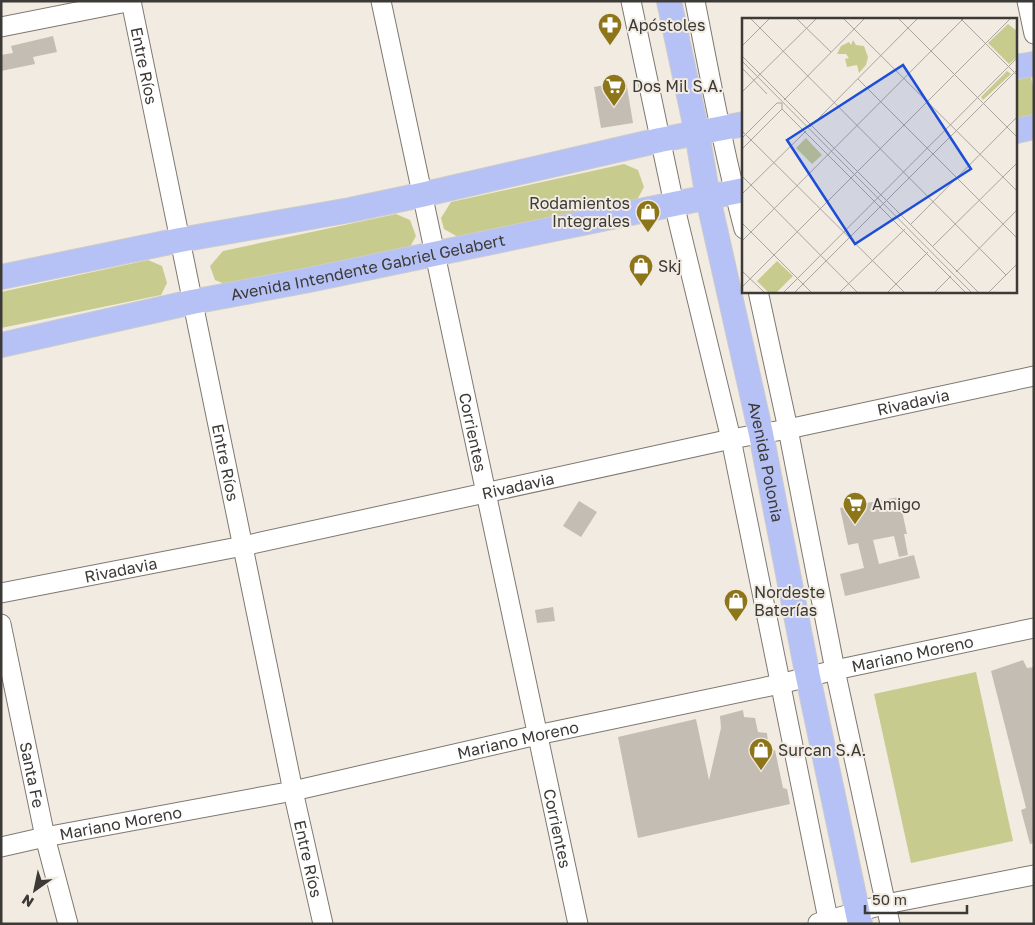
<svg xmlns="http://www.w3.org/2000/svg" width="1035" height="925" font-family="'Golos Text',sans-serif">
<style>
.green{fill:#c8cb8e}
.building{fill:#c3bdb3}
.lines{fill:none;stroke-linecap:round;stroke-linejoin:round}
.minor-casing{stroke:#7f7870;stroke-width:21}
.major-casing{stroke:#cccccb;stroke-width:26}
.minor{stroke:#fff;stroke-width:19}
.major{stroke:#b6c1f5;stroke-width:24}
.labels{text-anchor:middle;stroke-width:4;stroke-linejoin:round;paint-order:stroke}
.poi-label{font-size:16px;fill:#3c3a36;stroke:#f2ebe2;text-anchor:start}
.street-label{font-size:16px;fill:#3c3a36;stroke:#f2ebe2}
.inset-road{fill:none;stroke:#a9a49d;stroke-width:1}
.view{fill:#1d4ed8;fill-opacity:0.15;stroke:#1d4ed8;stroke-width:2.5}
.inset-edge{fill:none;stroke:#3c3a36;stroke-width:2.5}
</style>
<rect width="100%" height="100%" fill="#f2ebe2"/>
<g class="green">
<polygon points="1031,77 1034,92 1034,118 1016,122 1016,80"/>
<polygon points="624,164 638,170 644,187 637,200 458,237 444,229 441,218 451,202"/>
<polygon points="396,214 410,220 416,236 409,249 230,286 215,280 210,266 223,251"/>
<polygon points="148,260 162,266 167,283 161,295 1,328 1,292"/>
<polygon points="976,672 1013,841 911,863 874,694"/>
</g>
<g class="building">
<polygon points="53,36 57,52 33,57 35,64 1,71 1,55 13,53 11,46"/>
<polygon points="626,81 633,123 601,128 594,87"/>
<polygon points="899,497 907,534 904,534 908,555 899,557 894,536 873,540 879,564 914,555 920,578 845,596 840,574 864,568 858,543 848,545 840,508"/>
<polygon points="579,501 597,512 581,537 563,526"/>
<polygon points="553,607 555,621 537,623 535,610"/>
<polygon points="1023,660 1027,668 1034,667 1034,843 1030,844 1021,810 1026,808 991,671"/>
<polygon points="743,710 744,717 755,718 758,732 767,733 769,752 775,750 783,788 787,789 790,804 638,838 618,737 696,719 709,780 721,728 720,716"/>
</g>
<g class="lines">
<defs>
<g id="minor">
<path id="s1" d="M131,1L293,791L323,924"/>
<path id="s2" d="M381,1L578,924"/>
<polyline points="631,1 674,204 731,439 829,924"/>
<path d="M695,1C710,77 724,154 744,229"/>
<polyline points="1027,1 1034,34"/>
<polyline points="1,27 132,1"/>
<polyline points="758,291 788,429 835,670 890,924"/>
<path id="s3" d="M1,593L243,546L731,439L788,429L1034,376"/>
<path id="s4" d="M1,624L45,837L68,924"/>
<path id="s5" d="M1,847L45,837L293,791L537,735L780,684L835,670L1034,628"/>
<polyline points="818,923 886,904 1034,875"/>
</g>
<g id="major">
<path id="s6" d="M669,1L697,133L708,198L761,434L808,677L860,924"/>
<polyline points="1016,67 1034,64"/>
<polyline points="1016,131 1034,127"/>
<polyline points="1,277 180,240 350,210 421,195 660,140 744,124"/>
<path id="s7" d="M1,345L192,302L309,280L674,204L744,190"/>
</g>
</defs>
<use href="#minor" class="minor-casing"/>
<use href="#major" class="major-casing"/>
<use href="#minor" class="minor"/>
<use href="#major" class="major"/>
</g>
<defs>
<symbol id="pharmacy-pin" viewBox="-11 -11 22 30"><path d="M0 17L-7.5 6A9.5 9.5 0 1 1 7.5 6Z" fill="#8d7519" stroke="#f2ebe2"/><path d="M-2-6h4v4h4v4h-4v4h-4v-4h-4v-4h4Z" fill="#fff"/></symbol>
<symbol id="supermarket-pin" viewBox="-11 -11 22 30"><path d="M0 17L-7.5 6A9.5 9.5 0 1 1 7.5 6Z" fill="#8d7519" stroke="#f2ebe2"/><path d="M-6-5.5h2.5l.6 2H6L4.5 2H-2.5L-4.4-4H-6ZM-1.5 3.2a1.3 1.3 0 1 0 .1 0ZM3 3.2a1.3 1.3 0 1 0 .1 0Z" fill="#fff"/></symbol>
<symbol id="shop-pin" viewBox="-11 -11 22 30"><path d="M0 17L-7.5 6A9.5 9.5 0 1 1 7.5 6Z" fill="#8d7519" stroke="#f2ebe2"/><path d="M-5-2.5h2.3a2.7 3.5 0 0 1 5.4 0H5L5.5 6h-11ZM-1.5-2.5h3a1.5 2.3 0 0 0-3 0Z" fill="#fff"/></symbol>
</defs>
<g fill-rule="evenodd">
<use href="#pharmacy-pin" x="596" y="11" width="28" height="38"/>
<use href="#supermarket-pin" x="600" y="72" width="28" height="38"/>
<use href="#shop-pin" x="634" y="198" width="28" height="38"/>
<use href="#shop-pin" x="627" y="252" width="28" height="38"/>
<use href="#supermarket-pin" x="841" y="490" width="28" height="38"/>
<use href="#shop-pin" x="722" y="587" width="28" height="38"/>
<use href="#shop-pin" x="747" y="736" width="28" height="38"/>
</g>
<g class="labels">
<g class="poi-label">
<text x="628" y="31">Apóstoles</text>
<text x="632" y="92">Dos Mil S.A.</text>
<text x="630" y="209" text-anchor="end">Rodamientos<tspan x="630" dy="18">Integrales</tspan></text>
<text x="658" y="272">Skj</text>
<text x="872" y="510">Amigo</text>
<text x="754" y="598">Nordeste<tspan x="754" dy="18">Baterías</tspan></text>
<text x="778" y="756">Surcan S.A.</text>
</g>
<g class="street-label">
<text dy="6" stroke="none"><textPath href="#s1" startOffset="66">Entre Ríos</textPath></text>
<text dy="6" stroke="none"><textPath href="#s7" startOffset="375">Avenida Intendente Gabriel Gelabert</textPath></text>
<text dy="6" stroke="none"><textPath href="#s3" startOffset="932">Rivadavia</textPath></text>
<text dy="6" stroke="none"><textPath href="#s2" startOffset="441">Corrientes</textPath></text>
<text dy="6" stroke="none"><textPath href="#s6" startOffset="471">Avenida Polonia</textPath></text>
<text dy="6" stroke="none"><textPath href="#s1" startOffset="471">Entre Ríos</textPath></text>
<text dy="6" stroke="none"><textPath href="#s3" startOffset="528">Rivadavia</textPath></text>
<text dy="6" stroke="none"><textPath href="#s3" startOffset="122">Rivadavia</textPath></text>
<text dy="6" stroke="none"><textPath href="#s5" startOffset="932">Mariano Moreno</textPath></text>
<text dy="6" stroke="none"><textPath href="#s5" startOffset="528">Mariano Moreno</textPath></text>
<text dy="6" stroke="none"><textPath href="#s4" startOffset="154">Santa Fe</textPath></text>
<text dy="6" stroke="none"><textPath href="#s5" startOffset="122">Mariano Moreno</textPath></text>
<text dy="6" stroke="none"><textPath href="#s2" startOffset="846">Corrientes</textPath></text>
<text dy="6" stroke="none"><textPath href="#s1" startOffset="876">Entre Ríos</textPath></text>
</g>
</g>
<g transform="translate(742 18)">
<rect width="275" height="275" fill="#f2ebe2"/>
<path d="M266,6L275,13V39L267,46L246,25ZM111,22L114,27L122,28L126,39L124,47L117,55L115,47L105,49L103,41L107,40L104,36H95L99,28L107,24L109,27ZM265,53L269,56L241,82L239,79ZM64,120L80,137L70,146L54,130ZM35,243L51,258L35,274H26L15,263Z" fill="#c8cb8e"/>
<path class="inset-road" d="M9,1L264,257M55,1L89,34M102,1L275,173M157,1L275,119M219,1L275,57M0,28L27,1M0,38L236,274M0,43L229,274M0,50L25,76M116,61L275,220M0,74L74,1M42,82L122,1M40,91L223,274M68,109L175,1M0,113L162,274M0,120L35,85H40M0,131L40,91V85M0,158L115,274M0,176L64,113M0,205L69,274M168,207L275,99M0,223L221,1M190,229L275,145M0,253L22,274M214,254L275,192M0,269L268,1M42,274L275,40M53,274L275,52M98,274L163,211M146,274L186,234M193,274L209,258M247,274L275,246"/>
<path class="view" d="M161,47L229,151L113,226L45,122Z"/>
<rect width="275" height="275" class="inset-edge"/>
</g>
<rect width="1035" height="925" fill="none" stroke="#3c3a36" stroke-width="5"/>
<g transform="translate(35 890) rotate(213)" stroke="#f2ebe2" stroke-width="4" paint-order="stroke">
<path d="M0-4L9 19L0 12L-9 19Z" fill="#3c3a36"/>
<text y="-8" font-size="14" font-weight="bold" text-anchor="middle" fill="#3c3a36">N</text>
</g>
<path d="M865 905v8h102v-8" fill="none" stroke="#3c3a36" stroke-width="2.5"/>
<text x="872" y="905" font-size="15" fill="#3c3a36" stroke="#f2ebe2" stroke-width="4" paint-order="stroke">50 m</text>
</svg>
